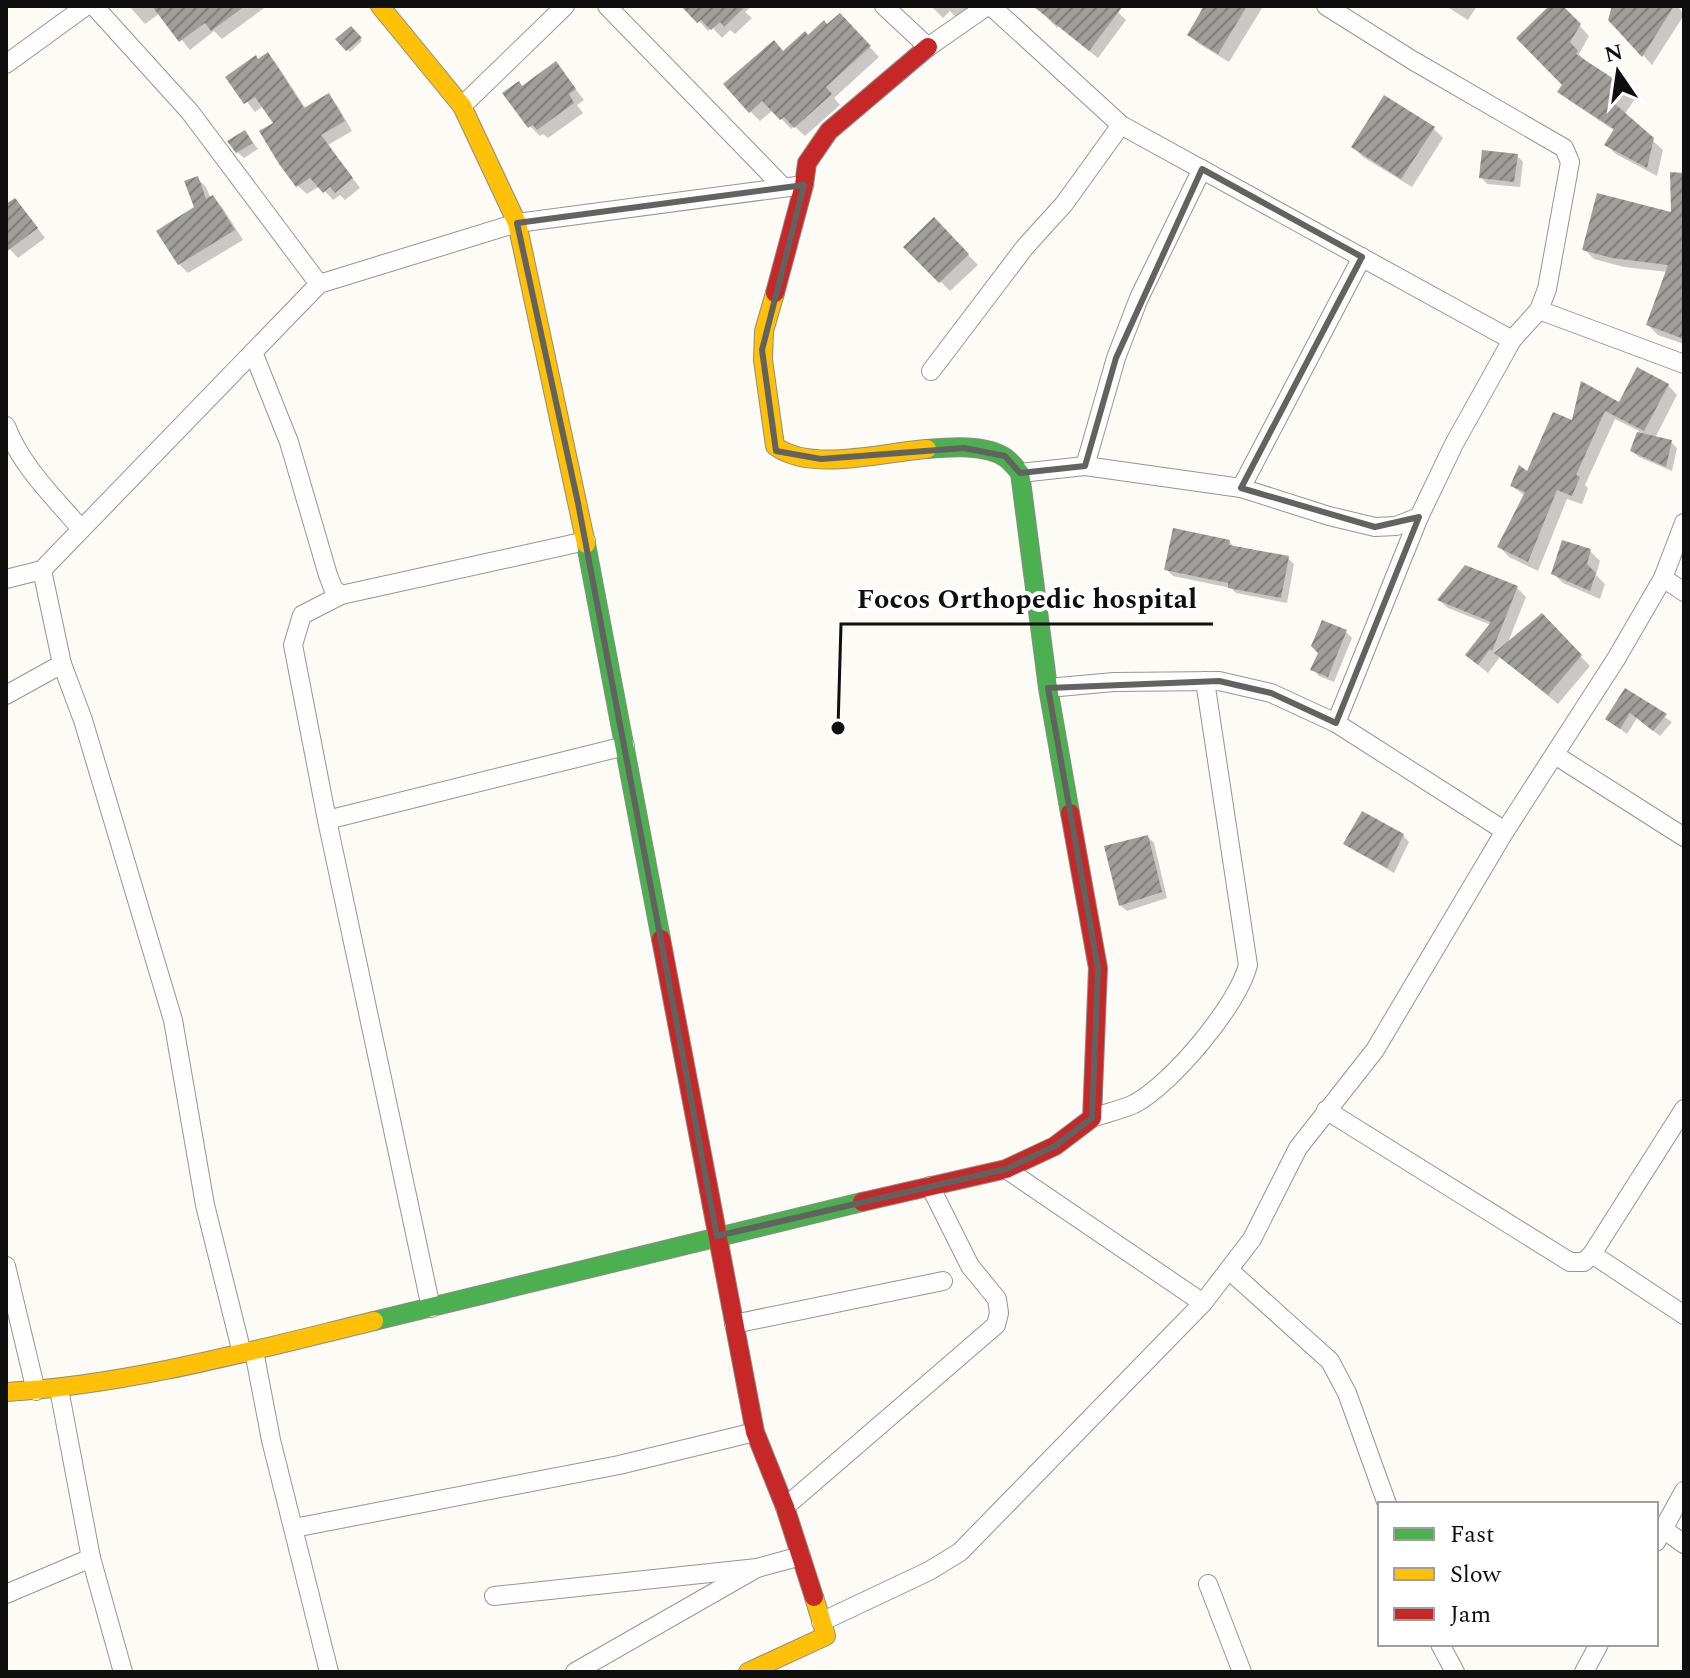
<svg xmlns="http://www.w3.org/2000/svg" width="1690" height="1678" font-family="Spectral,serif">
<style>
.shadow{fill:#0003}
.building{fill:url(#building-hatch)}
.lines{fill:none;stroke-linecap:round;stroke-linejoin:round}
.street-casing{stroke:#969593;stroke-width:20}
.fast-casing{stroke:#8c8c89;stroke-width:20}
.slow-casing{stroke:#8c8c89;stroke-width:20}
.jam-casing{stroke:#8c8c89;stroke-width:20}
.street{stroke:#fffefe;stroke-width:18}
.fast{stroke:#4caf50;stroke-width:18}
.slow{stroke:#ffc107;stroke-width:18}
.jam{stroke:#c62828;stroke-width:18}
.marked{fill:none;stroke:#626260;stroke-width:6;stroke-linejoin:round}
.leader{fill:none;stroke:#0f0f0f;stroke-width:3}
.callout-dot{fill:#0f0f0f;stroke:#fff;stroke-width:3}
.callout-label{font-size:28px;text-anchor:middle;font-weight:bold;fill:#0f0f0f;stroke:#fff;stroke-width:8;stroke-linejoin:round;paint-order:stroke}
</style>
<defs>
<pattern id="building-hatch" width="6" height="6" patternUnits="userSpaceOnUse" patternTransform="scale(2)"><rect width="6" height="6" fill="#a09e9a"/><path d="M-1 1l2-2M0 6l6-6M5 7l2-2" fill="none" stroke="#817f7c"/></pattern>
</defs>
<rect width="100%" height="100%" fill="#fcfbf5"/>
<g class="shadow">
<polygon points="129,6 263,6 264,8 222,39 214,31 190,50 160,13 145,24"/>
<polygon points="686,6 752,6 745,12 752,18 735,34 730,30 722,38 712,27 708,31"/>
<polygon points="931,6 973,6 958,19 950,11 943,18"/>
<polygon points="1036,6 1112,6 1126,20 1098,58 1059,26 1057,28"/>
<polygon points="1207,6 1262,8 1229,62 1199,44 1189,35"/>
<polygon points="1446,6 1477,6 1468,20"/>
<polygon points="1552,6 1561,6 1589,36 1579,54 1586,63 1625,89 1635,99 1624,115 1663,150 1657,176 1616,154 1606,145 1615,131 1570,101 1560,92 1564,85"/>
<polygon points="1614,6 1678,6 1684,15 1652,65 1643,55"/>
<polygon points="840,15 879,57 834,98 840,105 805,136 794,126 791,129 773,110 760,121 750,111 784,53 828,27"/>
<polygon points="350,28 362,41 350,52 338,39"/>
<polygon points="267,55 276,63 306,109 328,96 337,105 352,131 328,145 360,188 345,200 340,195 333,200 320,186 307,194 298,186 276,123 264,105 255,112 228,77"/>
<polygon points="556,64 584,100 577,105 583,113 548,138 543,134 540,136 530,126 523,88"/>
<polygon points="1433,128 1443,138 1412,187 1363,157 1353,147"/>
<polygon points="245,132 258,149 244,158 237,152"/>
<polygon points="1517,156 1523,162 1520,187 1487,184 1481,177"/>
<polygon points="1684,175 1684,344 1658,335 1648,325 1668,272 1624,267 1594,259 1584,249 1673,215"/>
<polygon points="197,178 206,187 211,199 213,197 222,207 243,240 188,273 179,264 196,208"/>
<polygon points="6,206 23,209 45,238 18,258 6,245"/>
<polygon points="934,220 978,265 950,291 906,247"/>
<polygon points="1668,385 1677,395 1655,438 1671,442 1677,448 1672,471 1639,457 1632,451 1639,431 1615,419 1585,485 1588,488 1582,504 1567,499 1538,571 1509,557 1500,547 1525,496 1512,486 1527,474 1574,423"/>
<polygon points="1229,541 1235,548 1288,558 1294,564 1287,603 1236,593 1231,588 1173,576 1167,570"/>
<polygon points="1590,551 1600,561 1596,575 1605,584 1600,599 1563,583 1553,573"/>
<polygon points="1517,588 1526,597 1507,645 1541,616 1590,666 1558,704 1500,657 1488,673 1477,664 1491,625 1448,608 1439,600"/>
<polygon points="1345,631 1352,638 1334,682 1319,676 1313,669 1320,652"/>
<polygon points="1625,690 1672,722 1660,736 1637,718 1627,734 1607,719"/>
<polygon points="1403,835 1409,842 1394,873 1352,849 1346,843"/>
<polygon points="1148,837 1154,843 1167,898 1127,911 1120,905"/>
</g>
<g class="building">
<polygon points="152,6 245,6 211,31 205,23 179,42"/>
<polygon points="681,6 746,6 724,27 720,22 711,30 701,20 697,23"/>
<polygon points="1033,6 1123,6 1089,51"/>
<polygon points="1204,6 1247,6 1218,54 1187,35"/>
<polygon points="1549,6 1563,6 1581,24 1570,42 1578,51 1576,54 1626,87 1615,104 1654,138 1647,168 1604,145 1614,129 1557,92 1562,85 1516,38"/>
<polygon points="1612,6 1674,6 1642,57 1608,20"/>
<polygon points="840,13 871,46 826,87 832,94 794,128 784,117 780,120 762,101 749,113 723,84 774,40 783,51 805,31 808,35 824,20 827,24"/>
<polygon points="351,26 362,38 346,51 335,39"/>
<polygon points="268,52 304,108 329,93 345,121 321,135 353,178 335,193 330,187 323,193 310,178 296,187 279,164 259,131 273,123 255,97 244,104 225,77 256,55 258,59"/>
<polygon points="556,61 576,89 569,94 574,103 537,130 533,125 528,128 502,93 519,81 522,86"/>
<polygon points="1384,95 1435,127 1401,179 1351,147"/>
<polygon points="245,130 253,143 236,153 227,141"/>
<polygon points="1482,150 1518,154 1514,182 1479,178"/>
<polygon points="1670,172 1684,173 1684,339 1646,325 1668,265 1612,258 1582,250 1597,193 1671,212"/>
<polygon points="198,176 206,199 213,195 235,230 178,265 156,231 194,207 184,181"/>
<polygon points="15,198 38,228 6,252 6,204"/>
<polygon points="934,217 969,254 939,283 903,247"/>
<polygon points="1637,367 1669,384 1644,431 1605,411 1576,475 1580,477 1572,496 1557,490 1528,562 1497,547 1525,492 1510,486 1519,465 1527,471 1553,412 1572,420 1581,381 1619,402"/>
<polygon points="1637,432 1672,440 1666,467 1630,451"/>
<polygon points="1173,528 1230,540 1229,545 1289,556 1281,598 1228,588 1228,583 1164,570"/>
<polygon points="1562,540 1591,549 1587,564 1596,573 1590,591 1551,574"/>
<polygon points="1465,565 1518,586 1492,651 1490,649 1478,665 1465,655 1491,622 1437,600"/>
<polygon points="1542,613 1582,655 1548,695 1494,653"/>
<polygon points="1322,620 1347,630 1328,677 1310,670 1318,653 1311,646"/>
<polygon points="1625,688 1667,714 1653,731 1630,713 1620,729 1605,719"/>
<polygon points="1362,811 1404,834 1387,868 1343,844"/>
<polygon points="1148,835 1162,892 1119,906 1104,846"/>
</g>
<g class="lines">
<defs>
<g id="street">
<polyline points="94,6 190,112 319,284"/>
<polyline points="607,6 783,187"/>
<polyline points="884,6 928,47 987,6"/>
<polyline points="991,6 1121,125 1512,340"/>
<polyline points="1326,6 1412,60 1564,148 1570,162 1547,289 1539,310 1512,340 1454,444 1419,517 1336,723"/>
<polyline points="6,64 86,6"/>
<polyline points="462,106 565,6"/>
<polyline points="1539,310 1684,364"/>
<polyline points="253,352 289,442 328,575 333,588 341,595"/>
<polyline points="931,371 1025,247 1064,204 1121,125"/>
<path d="M6,426C21,466 54,497 81,529"/>
<polyline points="1085,466 1116,358 1139,298 1202,169"/>
<polyline points="1020,473 1085,466 1241,488 1329,516 1375,527 1396,526 1419,517"/>
<polyline points="1241,488 1362,257"/>
<polyline points="42,570 62,664 83,720 173,1020 205,1205 242,1353"/>
<polyline points="1663,578 1684,592"/>
<polyline points="6,579 42,570 319,284 517,223 804,185"/>
<polyline points="1048,688 1114,682 1219,681 1271,693 1336,723 1505,831"/>
<polyline points="6,695 62,664"/>
<polyline points="1555,755 1684,837"/>
<polyline points="327,820 625,746"/>
<polyline points="1326,1110 1570,1262 1584,1262 1592,1254 1684,1109"/>
<path d="M1092,1118C1105,1113 1121,1110 1134,1104C1171,1085 1238,1005 1248,965L1205,681"/>
<polyline points="1006,1169 1203,1303"/>
<polyline points="1592,1254 1684,1315"/>
<polyline points="6,1266 36,1391"/>
<polyline points="1229,1270 1330,1361 1347,1393 1387,1504"/>
<polyline points="431,1308 327,820 293,645 302,615 341,595 586,541"/>
<polyline points="734,1324 943,1281"/>
<polyline points="254,1351 271,1440 329,1672"/>
<polyline points="59,1389 91,1558 123,1672"/>
<polyline points="785,1507 996,1325 999,1313 997,1299 970,1266 930,1186"/>
<polyline points="294,1528 619,1465 755,1432"/>
<polyline points="1663,1529 1684,1544"/>
<polyline points="1656,1542 1684,1491"/>
<polyline points="1208,1584 1242,1672"/>
<polyline points="6,1594 91,1558"/>
<polyline points="494,1596 757,1568"/>
<polyline points="821,1622 929,1571 960,1552 1203,1303 1252,1239 1298,1148 1375,1050 1505,831 1616,659 1663,578 1684,523"/>
<polyline points="1440,1644 1455,1672"/>
<polyline points="575,1672 757,1568 801,1556"/>
<polyline points="1584,1672 1599,1644"/>
</g>
<g id="fast">
<path d="M927,449C950,447 986,444 1006,458C1011,462 1016,468 1020,473L1048,688L1070,813"/>
<polyline points="586,544 661,939"/>
<polyline points="374,1321 862,1202"/>
</g>
<g id="slow">
<polyline points="380,6 462,106 517,223 586,544"/>
<path d="M775,293L764,331L763,360L775,446C811,473 884,452 927,449"/>
<path d="M6,1392C128,1385 255,1350 374,1321"/>
<polyline points="748,1672 826,1636 814,1597"/>
</g>
<g id="jam">
<polyline points="775,293 804,185 807,163 829,131 928,47"/>
<polyline points="661,939 755,1432 785,1507 814,1597"/>
<polyline points="862,1202 1006,1169 1055,1146 1092,1118 1098,968 1070,813"/>
</g>
</defs>
<use href="#street" class="street-casing"/>
<use href="#fast" class="fast-casing"/>
<use href="#slow" class="slow-casing"/>
<use href="#jam" class="jam-casing"/>
<use href="#street" class="street"/>
<use href="#fast" class="fast"/>
<use href="#slow" class="slow"/>
<use href="#jam" class="jam"/>
</g>
<path class="marked" d="M1202,169L1362,257L1241,488L1375,527L1419,517L1336,723L1271,693L1219,681L1048,688L1098,968L1092,1118L1055,1146L1006,1169L717,1236L578,503L517,223L804,185L762,350L776,451L821,459L964,448L1005,456L1020,473L1085,466L1116,358Z"/>
<path class="leader" d="M838 728L841 624H1213"/>
<circle class="callout-dot" cx="838" cy="728" r="8"/>
<g class="callout-label">
<text x="1027" y="608">Focos Orthopedic hospital</text>
</g>
<rect width="1690" height="1678" fill="none" stroke="#0f0f0f" stroke-width="16"/>
<rect x="1378" y="1502" width="280" height="144" fill="#ffffff" stroke="#9f9f9f" stroke-width="2"/>
<rect x="1394" y="1528" width="40" height="12" fill="#4caf50" stroke="#9f9f9f" stroke-width="2"/>
<text x="1450" y="1542" font-size="24" fill="#0f0f0f">Fast</text>
<rect x="1394" y="1568" width="40" height="12" fill="#ffc107" stroke="#9f9f9f" stroke-width="2"/>
<text x="1450" y="1582" font-size="24" fill="#0f0f0f">Slow</text>
<rect x="1394" y="1608" width="40" height="12" fill="#c62828" stroke="#9f9f9f" stroke-width="2"/>
<text x="1450" y="1622" font-size="24" fill="#0f0f0f">Jam</text>
<g transform="translate(1618 72) rotate(347)" stroke="#ffffff" stroke-width="6" paint-order="stroke">
<path d="M0-6L14 30L0 20L-14 30Z" fill="#0f0f0f"/>
<text y="-12" font-size="22" font-weight="bold" text-anchor="middle" fill="#0f0f0f">N</text>
</g>
</svg>
